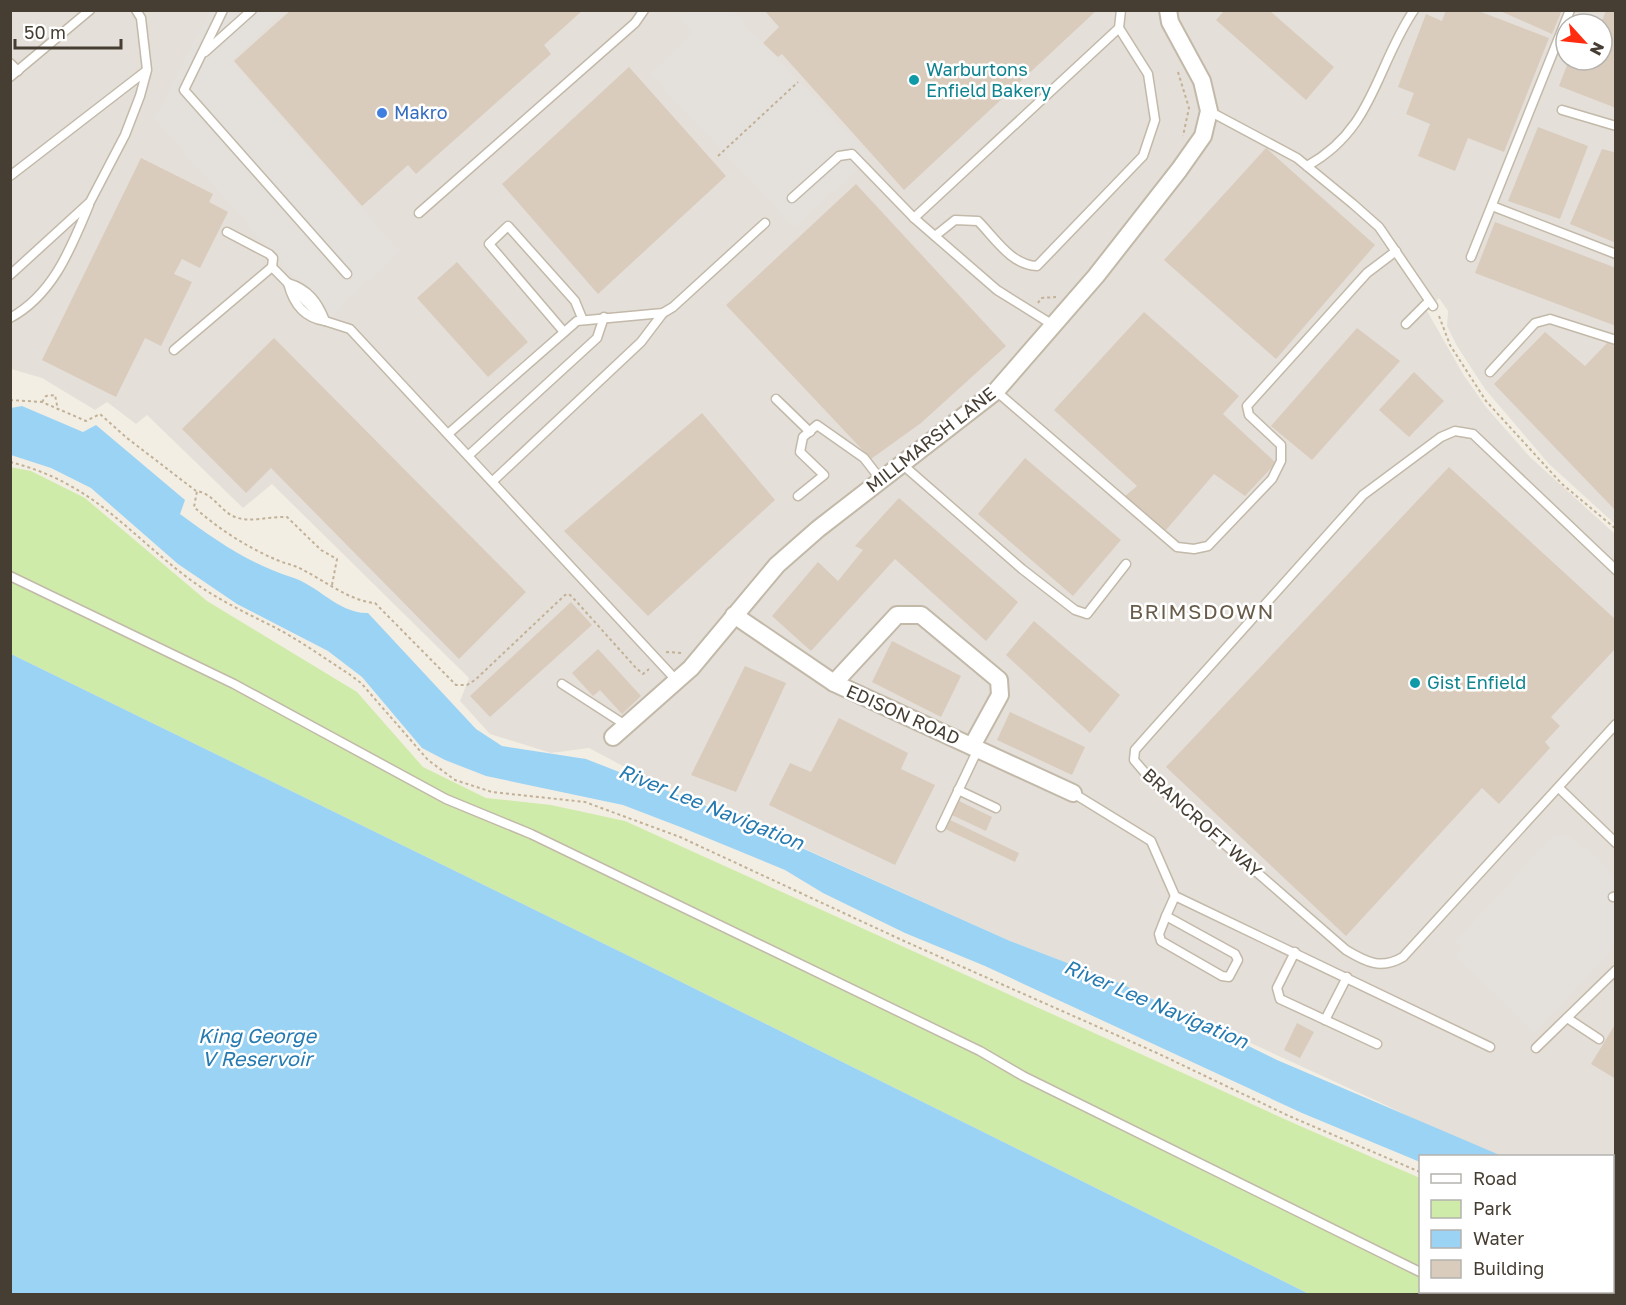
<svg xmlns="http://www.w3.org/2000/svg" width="1626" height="1305" font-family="'Golos Text',sans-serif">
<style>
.industrial{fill:#e5dfd9;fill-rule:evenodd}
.green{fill:#cfeba9}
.parking{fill:#e4e1dd}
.water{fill:#9bd3f5}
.building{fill:#d9ccbc}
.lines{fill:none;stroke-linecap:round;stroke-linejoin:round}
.service-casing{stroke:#c2b9a9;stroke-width:11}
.minor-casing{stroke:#c2b9a9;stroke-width:20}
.path{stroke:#c2b196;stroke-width:2;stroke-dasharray:3 3;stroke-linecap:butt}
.service{stroke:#fff;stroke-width:8}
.minor{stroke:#fff;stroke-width:16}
.culture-dot{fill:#0f9aa8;stroke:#fff;stroke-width:2}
.shop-dot{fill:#3f7fe0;stroke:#fff;stroke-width:2}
.labels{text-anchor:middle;stroke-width:5;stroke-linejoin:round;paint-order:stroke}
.culture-label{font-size:18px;fill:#0d838f;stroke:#fff;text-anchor:start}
.shop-label{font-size:18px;fill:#366cbe;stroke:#fff;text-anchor:start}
.street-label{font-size:18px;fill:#463e33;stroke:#fff}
.water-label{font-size:20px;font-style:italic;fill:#247ab1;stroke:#fff}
.quarter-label{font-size:21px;letter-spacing:1.5px;fill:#695c4a;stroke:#fff}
</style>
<rect width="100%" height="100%" fill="#f3eee4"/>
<path class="industrial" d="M10,11H1615V524L1549,464L1485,389L1457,346L1447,326L1448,311L1439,298L1427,311L1463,374L1486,407L1530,457L1615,534V1217L1612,1216V1156H1492L1379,1102L1122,984L1010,941L634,772L589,748L551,753L490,734L460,701L469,678L272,484L243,508L147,415L136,424L107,402L95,410L42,378L11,369ZM1566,24H1602V60H1566Z"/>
<polygon class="green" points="10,467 31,471 85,498 207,601 357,692 423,767 486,798 551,805 625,821 1300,1126 1420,1178 1420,1292 1612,1292 1613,1279 1615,1281 1615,1294 1309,1294 629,956 11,654"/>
<g class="parking">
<polygon points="210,11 283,11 231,61 399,251 330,317 155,119"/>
<polygon points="685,11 732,11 870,156 795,228 650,74 693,33 678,16"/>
<polygon points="1558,835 1569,835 1576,840 1615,877 1615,947 1534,1033 1456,956 1462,948 1455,942 1550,839"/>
</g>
<g class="water">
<path d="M22,406L83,432L96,425L185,500L180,514C215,540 250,564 291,577C318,585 339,614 368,613L476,729L502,746L586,759L719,811L1010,941L1122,984L1277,1060L1502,1156H1420V1162L1302,1113L985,966L905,933L823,893L785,870L683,828L623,805L486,776L445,760L422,748L362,677L328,651L237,604L178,564L91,488L51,468L11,455V408Z"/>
<polygon points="11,654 629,956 1309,1294 11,1294"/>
</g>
<g class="building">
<polygon points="291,10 583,10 544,45 551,54 416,174 408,165 362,206 234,61"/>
<polygon points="764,10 1097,10 904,190 782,54 778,57 763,43 779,27"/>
<polygon points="1225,10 1269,10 1334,67 1306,100 1216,20"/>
<polygon points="1446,10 1476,10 1549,38 1504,152 1468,138 1455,171 1418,156 1430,124 1406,114 1414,93 1398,87 1426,14 1442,21"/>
<polygon points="1498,10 1562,10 1552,34"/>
<polygon points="1606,10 1616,10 1616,108 1559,86 1569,60 1602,60 1601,24"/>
<polygon points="629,67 726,176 598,294 502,184"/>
<polygon points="1538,127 1588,146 1560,219 1508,201"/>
<polygon points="1266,148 1375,245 1276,359 1164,260"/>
<polygon points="1616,148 1616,243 1570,224 1602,149 1614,152"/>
<polygon points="141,158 213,194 209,202 228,212 200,268 182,259 174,274 192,282 161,346 145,338 116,397 42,360"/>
<polygon points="856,184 1006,346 921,423 871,459 726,305"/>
<polygon points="1495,222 1616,268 1616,326 1475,273"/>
<polygon points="457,262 528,342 488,377 417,298"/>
<polygon points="1144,312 1239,396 1223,414 1276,463 1245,496 1214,474 1166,530 1124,497 1137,486 1054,410"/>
<polygon points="1357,328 1400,361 1312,460 1271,426"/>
<polygon points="1545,332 1585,366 1609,341 1616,348 1616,511 1494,384"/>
<polygon points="274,338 526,592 459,659 271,468 246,493 182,429"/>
<polygon points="1414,372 1444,401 1409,437 1379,410"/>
<polygon points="702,413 775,500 648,616 564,531"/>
<polygon points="1025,458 1121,540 1073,596 978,514"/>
<polygon points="1449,467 1616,620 1616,648 1551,717 1560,726 1545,742 1550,748 1499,804 1482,788 1346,936 1166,767"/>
<polygon points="899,498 1018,602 986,641 895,559 811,651 772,616 818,562 838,581 863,550 855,546"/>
<polygon points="571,602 592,625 490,717 470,696"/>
<polygon points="1034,621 1120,695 1090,733 1006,655"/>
<polygon points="892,641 961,676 941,717 872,682"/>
<polygon points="598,649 641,696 622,714 600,690 593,696 572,673"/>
<polygon points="745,666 786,683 736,792 691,775"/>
<polygon points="1010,712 1085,747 1072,775 997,740"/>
<polygon points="839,718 908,753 901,769 935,785 895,865 769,805 790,763 811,772"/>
<polygon points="959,801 992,817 986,831 952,815"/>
<polygon points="948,819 1019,853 1015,862 943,828"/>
<polygon points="1297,1023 1314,1032 1300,1058 1284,1050"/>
<polygon points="1616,1023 1616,1079 1591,1064"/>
</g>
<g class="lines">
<defs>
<g id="service">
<polyline points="223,10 184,90 347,274"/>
<polyline points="205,52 252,10"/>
<polyline points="10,63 18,71"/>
<polyline points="10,77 90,10"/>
<polyline points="1562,110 1616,126"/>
<polyline points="1209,111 1297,158 1353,204 1379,227 1433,306"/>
<path d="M1307,166C1374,129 1375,68 1414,10"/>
<polyline points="10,176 146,71"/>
<polyline points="792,198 839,156 852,154 914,218 997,290 1053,325"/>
<polyline points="1492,206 1616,254"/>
<polyline points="419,213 635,23 644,10"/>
<polyline points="914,218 1119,28 1121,10"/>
<path d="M935,236L955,220L978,221C995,238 1011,265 1037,266L1143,156L1155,120L1148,74L1119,28"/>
<polyline points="1471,257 1570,10"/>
<polyline points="272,267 325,321 350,329 677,681"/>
<polyline points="10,275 90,202 125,135 140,96 147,70 141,18 136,10"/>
<path d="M288,283C308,289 318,302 325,321C304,318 293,303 288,283Z"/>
<path d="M10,318C53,295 71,248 89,205"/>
<polyline points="1406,324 1429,301"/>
<polyline points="564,332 489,244 508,226 575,301 582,318"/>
<polyline points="174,350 272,267 273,258 269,254 227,232"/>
<polyline points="1490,372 1535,323 1550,319 1616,340"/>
<polyline points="996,391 1177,547 1194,549 1208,546 1272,479 1281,461 1281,445 1249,415 1247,406 1367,273 1396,251"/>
<polyline points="776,399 810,432"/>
<polyline points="448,434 577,321 663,313 673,307 765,223"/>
<polyline points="469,455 597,338 604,317"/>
<polyline points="903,465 1022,569 1075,610 1087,614 1126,564"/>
<polyline points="493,481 641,342 663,313"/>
<polyline points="798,496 824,475 800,452 803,437 817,425 864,458 881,480"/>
<path d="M1616,570L1473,434L1455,431L1441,437L1363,495L1150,733L1135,750L1134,760L1152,781L1346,950C1366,962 1381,970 1403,957L1616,724"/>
<polyline points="10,576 234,684 446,799 531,834 980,1051 1023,1076 1420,1272"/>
<polyline points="562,684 627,726"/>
<polyline points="1559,788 1616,843"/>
<polyline points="958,790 996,808"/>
<polyline points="1073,793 1151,841 1175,896 1490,1047"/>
<polyline points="941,827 978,749"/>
<polyline points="1613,897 1616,896"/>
<polygon points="1166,916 1235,954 1238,960 1229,977 1222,976 1161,941 1159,934"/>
<polyline points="1166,916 1175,896"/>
<polyline points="1295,952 1277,988 1280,999 1377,1044"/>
<polyline points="1567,1018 1599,1039"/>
<polyline points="1325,1020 1347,977"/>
<polyline points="1536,1048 1616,970"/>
<polyline points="1455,1292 1461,1294"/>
</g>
<g id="minor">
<polyline points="734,615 834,683 1073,793"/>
<polyline points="834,683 897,615 921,615 999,680 1000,695 972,746"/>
<polyline points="613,737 691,668 777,565 818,529 996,391 1096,276 1179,170 1203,136 1209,111 1202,81 1170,22 1168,10"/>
</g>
</defs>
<use href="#service" class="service-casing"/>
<use href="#minor" class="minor-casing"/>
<g class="path">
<polyline points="1178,72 1189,108 1183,136"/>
<polyline points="718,156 798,82"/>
<polyline points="1038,303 1041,298 1056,297"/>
<polyline points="1439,316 1450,345 1486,401 1562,484 1616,529"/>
<polyline points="10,400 42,402 86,421 100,414 127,438 196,491"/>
<polyline points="42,402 46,396 55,395 58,410"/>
<path d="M10,462C94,483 127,533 192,581C217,599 244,612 272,626C298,639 324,658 349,674L361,683L428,760L455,780L492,792L585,802L680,837L904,941L1157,1053L1289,1116L1420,1172"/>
<path d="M332,585L337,559L321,550L287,517C270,516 250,523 235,517C220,511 214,494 197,491L194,507C217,528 248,548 277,560C286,564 295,565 303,570C325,581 350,601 375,603L456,685H467L475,680L565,595L569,594L576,601L636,668L643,674L649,669"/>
<polyline points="666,652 683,653"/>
<polyline points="1612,1268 1616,1271"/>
</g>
<use href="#service" class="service"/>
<use href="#minor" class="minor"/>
</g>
<g class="culture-dot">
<circle cx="914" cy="80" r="6"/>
<circle cx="1415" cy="683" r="6"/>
</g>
<circle class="shop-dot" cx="382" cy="113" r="6"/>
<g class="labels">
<g class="culture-label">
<text x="926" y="76">Warburtons<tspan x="926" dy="21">Enfield Bakery</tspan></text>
<text x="1427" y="689">Gist Enfield</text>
</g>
<g class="shop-label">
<text x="394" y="119">Makro</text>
</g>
<g class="street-label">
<text transform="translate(931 440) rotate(-38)" y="6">MILLMARSH LANE</text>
<text transform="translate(903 715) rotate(24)" y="6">EDISON ROAD</text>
<text transform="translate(1202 823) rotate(42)" y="6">BRANCROFT WAY</text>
</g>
<g class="water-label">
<text transform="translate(711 807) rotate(22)" y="7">River Lee Navigation</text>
<text transform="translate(1156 1004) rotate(23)" y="7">River Lee Navigation</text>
<text x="257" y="1043">King George<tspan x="257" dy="23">V Reservoir</tspan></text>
</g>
<g class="quarter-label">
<text x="1202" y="619">BRIMSDOWN</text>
</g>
</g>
<rect width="1626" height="1305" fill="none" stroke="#463e33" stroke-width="24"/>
<rect x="1419" y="1155" width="195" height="138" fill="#ffffff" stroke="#b5b2ad" stroke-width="1.5"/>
<rect x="1431" y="1174" width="30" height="9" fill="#ffffff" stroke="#b5b2ad" stroke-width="1.5"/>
<text x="1473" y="1185" font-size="18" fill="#463e33">Road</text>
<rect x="1431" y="1200" width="30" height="18" fill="#cfeba9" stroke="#b5b2ad" stroke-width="1.5"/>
<text x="1473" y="1215" font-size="18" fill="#463e33">Park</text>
<rect x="1431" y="1230" width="30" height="18" fill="#9bd3f5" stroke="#b5b2ad" stroke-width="1.5"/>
<text x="1473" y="1245" font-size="18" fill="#463e33">Water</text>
<rect x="1431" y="1260" width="30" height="18" fill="#d9ccbc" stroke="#b5b2ad" stroke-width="1.5"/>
<text x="1473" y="1275" font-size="18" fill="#463e33">Building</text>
<g transform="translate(1584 42) rotate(117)"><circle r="28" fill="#ffffff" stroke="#b5b2ad" stroke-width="1.5"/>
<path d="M0-4.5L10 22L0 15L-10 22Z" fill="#ff2c0f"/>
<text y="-9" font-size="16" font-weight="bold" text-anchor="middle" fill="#463e33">N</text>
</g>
<path d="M15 39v9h106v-9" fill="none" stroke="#463e33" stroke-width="3"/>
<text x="24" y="39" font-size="18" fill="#463e33" stroke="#ffffff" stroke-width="4.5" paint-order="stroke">50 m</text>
</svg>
